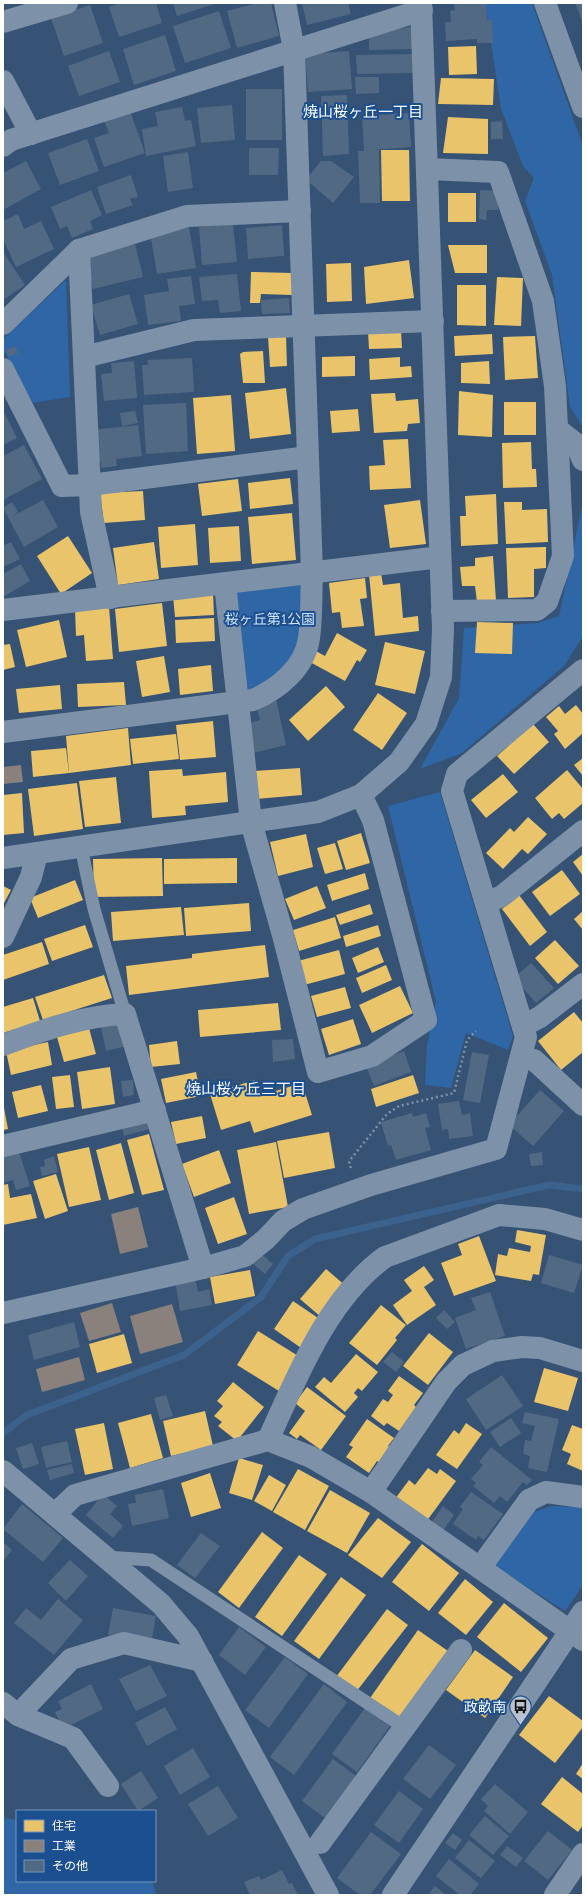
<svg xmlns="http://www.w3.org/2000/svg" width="586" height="1898" font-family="'PT Sans Narrow','Noto Sans JP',sans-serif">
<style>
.green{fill:#2f66a5}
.homes{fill:#e9c46a}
.industry{fill:#8a817c}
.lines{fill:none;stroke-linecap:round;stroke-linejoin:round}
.stream{stroke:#3b618d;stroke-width:7}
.building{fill:#526984}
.path{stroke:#7d92a8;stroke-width:2.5;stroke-dasharray:2 3;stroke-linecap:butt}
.service{stroke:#7d92a8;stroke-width:13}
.minor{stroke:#7d92a8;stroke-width:22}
.tertiary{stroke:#7d92a8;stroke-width:22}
.labels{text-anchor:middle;stroke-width:4;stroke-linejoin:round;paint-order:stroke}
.park-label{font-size:14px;fill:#cfe3fa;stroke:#1b4f8f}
.poi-label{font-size:14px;fill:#fff;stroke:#1b4f8f;text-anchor:end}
.neighbourhood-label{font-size:15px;fill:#fff;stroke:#1b4f8f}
</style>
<rect width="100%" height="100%" fill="#365274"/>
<g class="green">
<polygon points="485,3 532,3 583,146 583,427 570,407 552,275 525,201 534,178 523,166 501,109"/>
<polygon points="66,280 70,397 33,403 3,349 3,339"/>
<polygon points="583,502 583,636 564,666 462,753 420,769 459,698 464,628 538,623 559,616"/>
<polygon points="305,583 302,632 285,675 245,695 233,589"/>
<polygon points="440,792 513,1036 508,1050 466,1033 451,1088 425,1085 427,1045 436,1002 388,806"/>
<polygon points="552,1506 580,1507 583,1509 583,1585 565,1611 494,1566 534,1512"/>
<polygon points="3,1818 17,1820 17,1881 152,1881 157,1895 3,1895"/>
</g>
<g class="homes">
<polygon points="476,46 477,74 449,75 448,47"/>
<polygon points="441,78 494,79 493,105 438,104"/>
<polygon points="448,117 488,119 488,154 443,153"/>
<polygon points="381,150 409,150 410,201 382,201"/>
<rect x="448" y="193" width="28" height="29"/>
<polygon points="448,245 487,245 487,273 455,273"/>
<polygon points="409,260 414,298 366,304 364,267"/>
<polygon points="351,263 352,301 327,302 326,264"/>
<polygon points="251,272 292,273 292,295 261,294 260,303 250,303"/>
<polygon points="497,277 523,278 521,326 494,325"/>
<polygon points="457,285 486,285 486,326 457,325"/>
<polygon points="401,330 402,348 369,349 368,331"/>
<polygon points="492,334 493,354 455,356 454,336"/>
<polygon points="286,335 287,366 270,367 268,336"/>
<polygon points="535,336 538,378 505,380 503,337"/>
<polygon points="263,351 265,383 243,383 240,354 243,352"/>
<polygon points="355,356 355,376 322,377 322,357"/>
<polygon points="400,357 400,367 411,366 412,377 370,380 369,359"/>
<polygon points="489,361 490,384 461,383 461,363"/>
<polygon points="286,388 291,434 250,439 245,393"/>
<polygon points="459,391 493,395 492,437 458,435"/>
<polygon points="395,393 396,401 418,399 420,423 408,424 407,431 374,433 371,394"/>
<polygon points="231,395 235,451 197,454 193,398"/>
<rect x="504" y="402" width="32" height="33"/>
<polygon points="358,409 360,431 332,433 330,411"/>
<polygon points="408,439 411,488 370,490 369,466 385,465 383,440"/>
<polygon points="531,442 532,469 536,469 537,487 503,488 502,443"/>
<polygon points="290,478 293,504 250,509 248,483"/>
<polygon points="238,479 242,511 202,516 198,484"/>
<polygon points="143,491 145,520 104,523 100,493"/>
<polygon points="496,494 498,544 461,546 460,516 466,516 465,496"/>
<polygon points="420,500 426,544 390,548 384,505"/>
<polygon points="504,502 522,502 522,510 547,509 548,542 506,544"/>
<polygon points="292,513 296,560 252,564 248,517"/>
<polygon points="195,524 198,565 161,568 158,527"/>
<polygon points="239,526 241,561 210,563 208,528"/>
<polygon points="68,536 92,573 61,594 37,556"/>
<polygon points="154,542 159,579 118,585 113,548"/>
<polygon points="546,547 546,568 534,569 534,597 508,598 506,548"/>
<polygon points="493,556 496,601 477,602 475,586 462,586 460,567 475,566 475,558"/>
<polygon points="381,573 383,585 400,583 403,618 418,616 419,631 375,636 369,574"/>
<polygon points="365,578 367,598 360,599 364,626 342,628 340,612 332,613 329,583"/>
<polygon points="213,593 214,615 175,617 173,596"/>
<polygon points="162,603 167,646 119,652 115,609"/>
<polygon points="109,607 113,659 86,661 84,635 76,636 75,610"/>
<polygon points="214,618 215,641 176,643 175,620"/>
<polygon points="59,620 67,657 26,667 17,630"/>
<polygon points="477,622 513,623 512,654 475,653"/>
<polygon points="337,633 367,650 360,662 357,660 345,681 308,661 314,650 325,656"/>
<polygon points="385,642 425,651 415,694 375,685"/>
<polygon points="10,644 15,667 3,670 3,645"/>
<polygon points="164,656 170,692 142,697 136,661"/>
<polygon points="211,665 213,691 180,695 178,669"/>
<polygon points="124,682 126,705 78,707 77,684"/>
<polygon points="60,685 62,709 19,713 16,689"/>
<polygon points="326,686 345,707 308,741 289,720"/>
<polygon points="378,693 407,713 382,750 353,730"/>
<polygon points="576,705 583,714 583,733 565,749 554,734 558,731 546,717 559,706 565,714"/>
<polygon points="213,721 216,757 180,760 176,725"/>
<polygon points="533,724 549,742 514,774 497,756"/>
<polygon points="128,728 131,765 69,773 66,736"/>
<polygon points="176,734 179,759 133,764 130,739"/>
<polygon points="66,748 69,773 33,777 31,751"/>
<polygon points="583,758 583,776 574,765"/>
<polygon points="300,768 302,795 256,799 254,771"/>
<polygon points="182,769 183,776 226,772 228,802 185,806 186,815 152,818 149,771"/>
<polygon points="567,770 583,789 583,803 564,819 559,813 552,819 535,798"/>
<polygon points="503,774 518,792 486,818 471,800"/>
<polygon points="116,777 121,823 85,827 79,781"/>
<polygon points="77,783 83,829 34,836 28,789"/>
<polygon points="22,793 24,833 3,835 3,795"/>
<polygon points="528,817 547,834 528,854 522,849 503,869 486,853 510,828 514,832"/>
<polygon points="361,833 370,863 346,870 337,841"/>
<polygon points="306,834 313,867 278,876 270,842"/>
<polygon points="335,843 343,869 325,874 317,848"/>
<polygon points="583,854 583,876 573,862"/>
<polygon points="162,858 163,896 94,897 93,859"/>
<polygon points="237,858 237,883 164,884 164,859"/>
<polygon points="562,870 580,894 550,916 532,892"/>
<polygon points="365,873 369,889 332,901 327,885"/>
<polygon points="75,880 83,900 38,918 30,898"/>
<polygon points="3,886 11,890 3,905"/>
<polygon points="317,886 326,908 294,920 285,899"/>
<polygon points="519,895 547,932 530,946 502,909"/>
<polygon points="249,903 251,931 186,936 184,908"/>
<polygon points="370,904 373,914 340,925 336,915"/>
<polygon points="181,907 184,935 113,941 111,912"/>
<polygon points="583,911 583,930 574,919"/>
<polygon points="335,917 341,938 299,951 293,930"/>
<polygon points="85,925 93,947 52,961 44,939"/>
<polygon points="378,925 381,936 346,947 343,936"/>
<polygon points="555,940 579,966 558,984 535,958"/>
<polygon points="42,942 49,964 3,980 3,955"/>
<polygon points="265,945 269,977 129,995 126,966 192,958 192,954"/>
<polygon points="378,947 384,962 358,973 352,958"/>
<polygon points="339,950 345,974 304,985 298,961"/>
<polygon points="386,965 392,980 362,993 356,978"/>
<polygon points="104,975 112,998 43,1020 35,997"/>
<polygon points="400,986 413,1013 372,1033 359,1005"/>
<polygon points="345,987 351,1008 317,1017 311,996"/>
<polygon points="33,998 40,1021 3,1033 3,1007"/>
<polygon points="278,1003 281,1030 200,1037 198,1010"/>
<polygon points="574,1012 583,1023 583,1052 561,1070 538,1041"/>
<polygon points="353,1019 361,1044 329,1055 321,1029"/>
<polygon points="89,1028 96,1054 64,1062 57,1037"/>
<polygon points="177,1041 180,1064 151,1067 149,1045"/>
<polygon points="48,1042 52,1065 11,1075 6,1051"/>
<polygon points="110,1067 115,1104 82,1109 77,1072"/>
<polygon points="196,1072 201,1096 166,1103 161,1079"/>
<polygon points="70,1075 74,1107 56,1109 52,1077"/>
<polygon points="413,1075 419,1093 376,1107 371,1089"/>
<polygon points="255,1080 259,1096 302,1083 312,1115 254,1133 250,1121 221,1130 210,1094"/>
<polygon points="41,1085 48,1111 18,1118 12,1092"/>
<polygon points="3,1103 8,1129 3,1130"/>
<polygon points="202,1116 206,1138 176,1144 171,1122"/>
<polygon points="329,1132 335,1168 284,1178 277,1141"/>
<polygon points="149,1134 164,1190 142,1195 127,1140"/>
<polygon points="276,1142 288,1207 249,1214 237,1150"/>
<polygon points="121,1143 134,1193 109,1200 96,1150"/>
<polygon points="89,1147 101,1200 69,1207 57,1154"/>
<polygon points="219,1150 231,1183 194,1197 182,1164"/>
<polygon points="56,1174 68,1211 45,1219 33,1181"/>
<polygon points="8,1184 10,1198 31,1194 37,1218 3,1225 3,1185"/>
<polygon points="234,1197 247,1234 218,1244 205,1208"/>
<polygon points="517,1230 546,1235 539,1275 533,1274 531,1281 495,1275 498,1254 507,1256 509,1248 530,1252 531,1246 515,1242"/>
<polygon points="479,1236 496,1281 454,1296 441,1263 462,1255 458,1244"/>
<polygon points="424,1266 434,1280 424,1287 436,1305 407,1325 393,1305 412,1291 404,1280"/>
<polygon points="326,1269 347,1287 321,1317 300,1299"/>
<polygon points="250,1270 255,1296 215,1304 210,1277"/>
<polygon points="293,1301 324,1322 304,1350 274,1329"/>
<polygon points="381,1305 406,1325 395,1338 397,1340 377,1365 349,1343"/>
<polygon points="258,1331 300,1357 279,1391 237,1365"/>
<polygon points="429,1333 453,1352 428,1385 403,1366"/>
<polygon points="124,1334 132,1363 97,1373 89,1344"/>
<polygon points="356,1354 378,1372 362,1391 358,1388 354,1393 358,1397 345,1412 315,1387 324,1377 331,1383"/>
<polygon points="544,1368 578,1378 568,1411 534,1402"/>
<polygon points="399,1376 423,1393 414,1405 416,1407 399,1431 387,1423 384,1426 371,1416 383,1399 388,1402 393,1395 388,1391"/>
<polygon points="233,1382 264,1407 237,1441 218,1426 222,1422 214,1416 223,1406 217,1401"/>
<polygon points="307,1387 346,1416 321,1450 300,1435 297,1439 289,1433 305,1411 295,1403"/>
<polygon points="205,1411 213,1446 171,1456 163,1421"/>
<polygon points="151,1414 163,1458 130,1468 118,1423"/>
<polygon points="367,1419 394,1438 388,1446 392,1449 382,1464 377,1461 369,1473 346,1457 353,1447 349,1445"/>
<polygon points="104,1423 113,1469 85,1475 75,1429"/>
<polygon points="466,1423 482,1434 457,1469 436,1455 454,1430 459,1434"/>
<polygon points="572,1425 583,1429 583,1471 567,1464 571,1454 562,1450"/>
<polygon points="239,1458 263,1465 252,1500 229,1493"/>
<polygon points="428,1468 437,1474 440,1469 456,1481 426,1522 395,1499 409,1480 415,1485"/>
<polygon points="298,1469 329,1486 305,1530 273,1512"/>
<polygon points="210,1473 221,1508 191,1517 181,1483"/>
<polygon points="269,1475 286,1485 272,1511 254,1501"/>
<polygon points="330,1490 370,1513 347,1553 307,1531"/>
<polygon points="378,1518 411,1542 382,1578 348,1555"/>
<polygon points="262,1532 283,1548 239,1608 218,1592"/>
<polygon points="422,1544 459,1573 429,1611 392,1582"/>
<polygon points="299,1555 327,1574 282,1636 255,1617"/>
<polygon points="341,1577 366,1595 319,1659 294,1641"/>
<polygon points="465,1579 493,1602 466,1635 438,1613"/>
<polygon points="504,1603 548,1638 521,1672 477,1637"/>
<polygon points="387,1609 408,1625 356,1692 336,1677"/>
<polygon points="418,1630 448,1651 401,1719 370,1698"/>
<polygon points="475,1650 513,1677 485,1718 446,1690"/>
<polygon points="549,1696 583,1721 583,1727 555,1763 519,1735"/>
<polygon points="583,1763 583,1779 576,1774"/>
<polygon points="562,1777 583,1794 583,1825 578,1832 541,1804"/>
</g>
<g class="industry">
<polygon points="21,765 23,782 3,784 3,767"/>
<polygon points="138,1207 148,1247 120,1254 111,1214"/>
<polygon points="112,1303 121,1332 89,1341 80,1313"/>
<polygon points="172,1304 183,1342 140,1354 130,1316"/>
<polygon points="79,1357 85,1380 42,1392 36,1369"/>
</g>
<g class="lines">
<polyline class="stream" points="3,1433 27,1415 184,1355 261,1297 288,1256 315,1239 549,1185 583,1189"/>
</g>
<g class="building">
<polygon points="120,3 156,3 162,23 119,37 109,7"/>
<polygon points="173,3 217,3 177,16"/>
<polygon points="257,3 271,3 279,36 237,48 227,11"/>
<polygon points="302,3 348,3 351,14 307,25"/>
<polygon points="486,3 487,20 492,20 493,43 477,43 477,39 446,41 445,22 451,22 450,11 455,10 454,4"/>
<polygon points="575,3 583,3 583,23"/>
<polygon points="90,5 103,43 64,56 51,18"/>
<polygon points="219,11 231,48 185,63 173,26"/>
<polygon points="416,26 415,49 369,50 369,34"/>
<polygon points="165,35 176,71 134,85 123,49"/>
<polygon points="109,51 120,82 79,96 68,66"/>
<polygon points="349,51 352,89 308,92 305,54"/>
<polygon points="414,54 414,73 357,74 356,55"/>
<polygon points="355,77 379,77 379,93 356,94"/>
<rect x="246" y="89" width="36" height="51"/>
<polygon points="347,95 349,154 323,156 321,96"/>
<polygon points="232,105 235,140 201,143 197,108"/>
<polygon points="182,107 185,121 191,120 196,146 146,156 142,129 158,126 155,112"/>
<polygon points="130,111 145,153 104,167 94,138 109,133 104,120"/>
<polygon points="409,113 411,147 373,150 379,150 380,203 360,203 358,151 364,151 362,116"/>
<polygon points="502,121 503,139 491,139 491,122"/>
<polygon points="87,139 99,171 60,185 48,153"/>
<polygon points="249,148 279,148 278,175 249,175"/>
<polygon points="188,152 193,188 168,192 163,156"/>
<polygon points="26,161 41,189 3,210 3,173"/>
<polygon points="321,161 331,161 354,177 333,203 310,183 308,177"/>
<polygon points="131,175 138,197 130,199 133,205 106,214 97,187"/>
<polygon points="91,190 102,215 90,221 93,229 72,238 67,226 60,229 51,207"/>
<polygon points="480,190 500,191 498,210 487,210 486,220 479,219"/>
<polygon points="18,214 24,229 41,221 54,249 16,267 3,239 3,221"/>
<polygon points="233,224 237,262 202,265 199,227"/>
<polygon points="282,225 284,256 248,259 246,228"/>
<polygon points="189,227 196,268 157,274 150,233"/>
<polygon points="135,244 143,277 93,289 85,256"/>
<polygon points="3,252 25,285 3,300"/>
<polygon points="237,274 241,311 220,313 218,300 202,301 199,277"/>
<polygon points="191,276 195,304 179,306 181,321 148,325 144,295 169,291 167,279"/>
<polygon points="129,294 138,324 100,335 91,305"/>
<polygon points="289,298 290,313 262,314 261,300"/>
<polygon points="15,346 18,353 9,357 6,350"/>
<polygon points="192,358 194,392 144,395 142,365 148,365 147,360"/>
<polygon points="134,361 137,398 104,401 101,374 112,373 111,363"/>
<polygon points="186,403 188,451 146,454 143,405"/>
<polygon points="3,410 17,438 3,445"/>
<polygon points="135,411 138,423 122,426 120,413"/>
<polygon points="138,425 142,456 116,459 117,466 101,468 101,462 96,462 93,430"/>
<polygon points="24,445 42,479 3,500 3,456"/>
<polygon points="43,500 58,527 24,547 3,508 12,502 18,512 11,517"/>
<polygon points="11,542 20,559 3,567 3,546"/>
<polygon points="21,564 30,581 3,597 3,574"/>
<polygon points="276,699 286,745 253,753 246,724 260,720 256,704"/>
<polygon points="531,963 554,988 536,1003 514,978"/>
<polygon points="122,1022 127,1046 106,1051 101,1027"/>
<polygon points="293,1039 295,1059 273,1062 272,1040"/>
<polygon points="404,1051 411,1072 374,1086 366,1066"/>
<polygon points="472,1052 489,1055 480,1103 463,1100"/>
<polygon points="133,1080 134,1095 123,1097 121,1081"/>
<polygon points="540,1090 564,1111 533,1146 509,1125"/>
<polygon points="459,1101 462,1115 470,1113 473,1136 449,1139 448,1129 442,1130 438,1104"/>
<polygon points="412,1113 413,1117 426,1113 430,1127 425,1128 431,1150 396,1160 391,1145 388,1146 381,1122"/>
<polygon points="146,1117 149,1129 124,1136 121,1123"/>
<polygon points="18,1149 30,1186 16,1190 13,1180 3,1183 3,1154"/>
<polygon points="542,1152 543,1165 531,1166 529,1154"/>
<polygon points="54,1156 58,1172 42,1176 40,1167 45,1166 44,1160"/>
<polygon points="259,1252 273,1264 265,1274 251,1262"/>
<polygon points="549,1255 583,1265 574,1293 541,1283"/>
<polygon points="195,1277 198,1292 209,1289 212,1305 180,1311 175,1280"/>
<polygon points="490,1292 505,1336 466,1349 455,1318 476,1310 471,1298"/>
<polygon points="444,1310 455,1322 447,1329 436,1318"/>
<polygon points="74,1322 80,1347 34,1360 28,1335"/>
<polygon points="392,1352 404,1362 396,1372 383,1362"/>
<polygon points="502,1375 523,1406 486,1430 466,1399"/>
<polygon points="166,1395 173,1416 160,1420 154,1398"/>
<polygon points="525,1412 559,1419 547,1472 528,1468 530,1456 523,1454 525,1440 531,1441 535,1426 522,1423"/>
<polygon points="511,1418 521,1433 500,1447 490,1432"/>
<polygon points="67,1441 72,1462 46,1468 41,1447"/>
<polygon points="32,1443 39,1464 23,1469 16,1448"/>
<polygon points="491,1447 532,1480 527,1485 523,1482 507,1502 500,1496 494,1503 473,1486 476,1483 471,1479 483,1465 479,1462"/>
<polygon points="72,1464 74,1473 50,1480 47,1470"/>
<polygon points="163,1489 169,1518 132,1526 128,1504 136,1503 135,1495"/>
<polygon points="471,1492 503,1514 484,1540 478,1536 476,1540 453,1524 463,1509 460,1507"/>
<polygon points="103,1494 117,1506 110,1514 123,1526 113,1538 86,1515"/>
<polygon points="22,1504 63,1538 43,1562 3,1529"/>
<polygon points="443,1506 454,1515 442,1532 431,1523"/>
<polygon points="201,1533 220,1546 195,1578 177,1565"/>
<polygon points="3,1542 12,1550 3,1561"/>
<polygon points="70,1560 88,1576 66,1601 48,1583"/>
<polygon points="58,1599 83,1620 54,1655 14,1623 26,1608 41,1620"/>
<polygon points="113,1608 156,1616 151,1643 108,1635"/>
<polygon points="239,1627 266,1647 245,1675 219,1655"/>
<polygon points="285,1657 308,1674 269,1728 245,1710"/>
<polygon points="150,1665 167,1696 136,1711 119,1679"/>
<polygon points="91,1684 103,1709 63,1729 55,1712 62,1709 58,1701"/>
<polygon points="324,1684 347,1702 294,1775 270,1757"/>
<polygon points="165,1707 177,1729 147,1746 135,1723"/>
<polygon points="365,1708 390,1726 357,1772 332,1754"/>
<polygon points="429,1745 456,1765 430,1799 403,1779"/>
<polygon points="193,1748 210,1777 180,1795 164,1766"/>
<polygon points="333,1759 356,1776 325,1818 302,1801"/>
<polygon points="141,1771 158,1798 138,1811 121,1784"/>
<polygon points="495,1784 528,1812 510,1834 484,1811 488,1806 481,1799"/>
<polygon points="218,1786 238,1818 208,1836 188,1804"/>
<polygon points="399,1791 423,1809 399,1843 374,1825"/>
<polygon points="485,1816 509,1836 493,1855 469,1835"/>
<polygon points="548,1831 572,1850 548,1880 524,1861"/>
<polygon points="371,1832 401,1854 370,1895 360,1895 337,1878"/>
<polygon points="453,1833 462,1840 455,1850 445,1843"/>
<polygon points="469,1840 495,1861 481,1878 455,1858"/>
<polygon points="507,1846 523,1858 516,1867 500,1855"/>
<polygon points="449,1859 479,1884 470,1895 460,1895 436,1876"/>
<polygon points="282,1870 289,1884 292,1883 298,1895 250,1895 244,1882 259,1876 261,1880"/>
<polygon points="435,1886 446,1895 428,1895"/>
</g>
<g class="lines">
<polyline class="path" points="351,1168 349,1164 350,1160 387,1114 399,1106 454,1093 467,1040 476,1031"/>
<g class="service">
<polyline points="81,847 94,909 125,1014"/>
<polyline points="106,1557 151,1560 404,1727"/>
</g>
<g class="minor">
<polyline points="3,22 67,3"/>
<polyline points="3,81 31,134"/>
<polyline points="3,146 11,140 422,10"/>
<polyline points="427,169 498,172 543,301 555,386 563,556 547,602 537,610 442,611"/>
<polyline points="79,250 91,512 110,598"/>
<polyline points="3,324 79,250 187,216 300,211"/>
<polyline points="84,357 194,330 433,321"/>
<polyline points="3,369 62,486 90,485 308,457"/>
<polyline points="557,429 576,444 583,460"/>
<polyline points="225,584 251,822 283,935 318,1072 372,1056 426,1020 373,820 361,795"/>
<polyline points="3,610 440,557"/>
<path d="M3,732L253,700C278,689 305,668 309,638C312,617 311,594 312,573L294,50L285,3"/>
<polyline points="486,903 502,896 583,831"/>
<polyline points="3,937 31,877 37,853"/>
<polyline points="523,1026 540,1017 583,984"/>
<path d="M3,1045C43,1030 82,1016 125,1014L203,1268"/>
<polyline points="521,1058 534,1060 583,1105"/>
<polyline points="3,1146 155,1110"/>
<polyline points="3,1313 203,1268 245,1256 266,1239 283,1221 303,1209 371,1185 496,1149 526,1037 452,791 457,774 583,670"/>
<path d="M268,1440C297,1377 327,1299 385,1257L499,1215L545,1219L583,1230"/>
<polyline points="3,1471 161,1604 188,1636 328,1895"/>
<polyline points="371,1492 446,1382 463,1365 493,1351 522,1347 540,1348 583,1361"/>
<polyline points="55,1514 75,1495 268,1440 311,1457 371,1492 583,1640"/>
<polyline points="480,1568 529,1500 546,1492 583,1497"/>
<polyline points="3,1703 18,1715 71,1659 124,1643 202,1661"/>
<polyline points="18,1715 73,1738 108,1786"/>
<polyline points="320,1843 461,1650"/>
<polyline points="555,1895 583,1854"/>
</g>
<g class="tertiary">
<polyline points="545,3 583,107"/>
<polyline points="3,858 318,812 361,795 399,762 426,724 441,677 443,629 421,3"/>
<polyline points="393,1895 583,1612"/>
</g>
</g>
<defs>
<symbol id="bus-pin" viewBox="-11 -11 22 30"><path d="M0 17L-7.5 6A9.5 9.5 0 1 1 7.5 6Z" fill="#b9c2ce" stroke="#1b4f8f"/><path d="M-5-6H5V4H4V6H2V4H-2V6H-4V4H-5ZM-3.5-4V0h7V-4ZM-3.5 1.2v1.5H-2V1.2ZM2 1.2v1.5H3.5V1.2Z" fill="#111"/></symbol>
</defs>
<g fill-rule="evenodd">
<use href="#bus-pin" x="508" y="1694" width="25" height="34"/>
</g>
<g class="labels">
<g class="park-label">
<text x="270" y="624">桜ヶ丘第1公園</text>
</g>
<g class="poi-label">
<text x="506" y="1712">政畝南</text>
</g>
<g class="neighbourhood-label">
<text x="363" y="117">焼山桜ヶ丘一丁目</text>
<text x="246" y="1094">焼山桜ヶ丘三丁目</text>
</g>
</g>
<rect width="586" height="1898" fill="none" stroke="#ffffff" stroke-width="8"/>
<rect x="16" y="1810" width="140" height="72" fill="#1b4f8f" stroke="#7695bc"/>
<rect x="24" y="1820" width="20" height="12" fill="#e9c46a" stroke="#7695bc"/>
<text x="52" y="1830" font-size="12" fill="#ffffff">住宅</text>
<rect x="24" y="1840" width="20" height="12" fill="#8a817c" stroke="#7695bc"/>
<text x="52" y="1850" font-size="12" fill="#ffffff">工業</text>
<rect x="24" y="1860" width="20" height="12" fill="#526984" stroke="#7695bc"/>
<text x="52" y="1870" font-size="12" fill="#ffffff">その他</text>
</svg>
